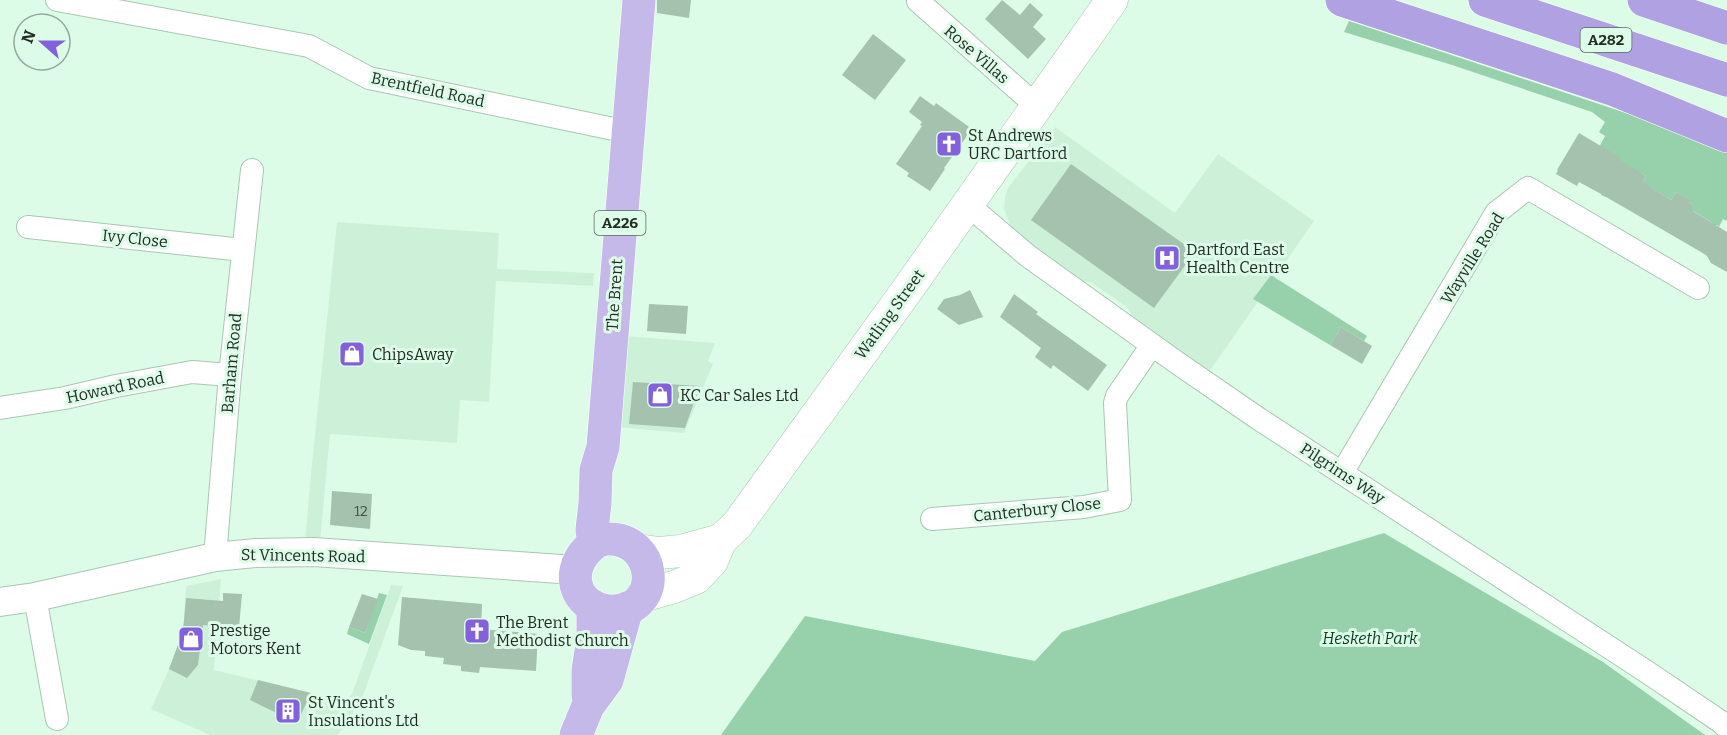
<svg xmlns="http://www.w3.org/2000/svg" width="1727" height="735" font-family="Bitter,serif">
<style>
.built{fill:#ccf1d8}
.green{fill:#96d1ac}
.building{fill:#a5c2af}
.lines{fill:none;stroke-linecap:round;stroke-linejoin:round}
.minor-casing{stroke:#a9c6b3;stroke-width:24}
.tertiary-casing{stroke:#a9c6b3;stroke-width:30}
.secondary-casing{stroke:#a9c6b3;stroke-width:33}
.primary-casing{stroke:#fff;stroke-width:34}
.trunk-casing{stroke:#fff;stroke-width:34}
.minor{stroke:#fff;stroke-width:22}
.tertiary{stroke:#fff;stroke-width:28}
.secondary{stroke:#fff;stroke-width:32}
.primary{stroke:#c4b9e9;stroke-width:33}
.trunk{stroke:#b0a2e2;stroke-width:33}
.labels{text-anchor:middle;stroke-width:6;stroke-linejoin:round;paint-order:stroke}
.number-label{font-size:14px;fill:#425248}
.shield{fill:#ddfce8;stroke:#596a60;stroke-width:1.5}
.shield-label{font-size:15px;font-weight:bold;fill:#212c25}
.street-label{font-size:16px;fill:#212c25;stroke:#ddfce8}
.poi-label{font-size:16px;fill:#212c25;stroke:#ddfce8;text-anchor:start}
.park-label{font-size:16px;font-style:italic;fill:#083d23;stroke:#ddfce8}
</style>
<rect width="100%" height="100%" fill="#ddfce8"/>
<g class="built">
<polygon points="1055,127 1175,213 1218,154 1314,221 1209,372 1133,318 1127,307 1092,283 1074,279 1012,230 1004,209 1005,197 1008,188"/>
<polygon points="337,222 499,233 497,269 594,273 593,286 496,281 489,402 460,400 457,443 330,434 320,542 305,541 312,464"/>
<polygon points="624,336 715,343 708,361 713,364 684,433 617,427"/>
<polygon points="221,579 214,670 341,700 347,699 352,694 391,585 403,586 361,701 338,735 210,735 151,709 179,647 183,631 186,586"/>
</g>
<g class="green">
<polygon points="1349,21 1623,112 1727,150 1727,221 1723,219 1719,227 1717,225 1715,226 1711,222 1693,211 1677,238 1675,236 1693,205 1689,203 1690,200 1676,192 1671,200 1645,184 1628,209 1646,176 1641,173 1637,179 1606,197 1601,195 1616,169 1594,157 1605,136 1599,132 1605,122 1592,112 1452,65 1344,32"/>
<polygon points="1271,275 1367,336 1364,341 1341,327 1330,345 1253,299"/>
<polygon points="1384,533 1603,662 1705,735 721,735 805,616 1035,661 1062,632"/>
<polygon points="379,593 387,595 369,644 347,634 349,627 365,633"/>
</g>
<g class="building">
<polygon points="657,0 691,0 689,18 657,13"/>
<polygon points="1002,0 1020,15 1030,3 1043,15 1033,27 1046,39 1028,59 985,19"/>
<polygon points="873,34 906,60 875,100 842,75"/>
<polygon points="920,96 934,106 936,103 972,129 944,168 945,169 930,191 907,176 909,173 896,164 922,126 920,125 922,122 909,112"/>
<polygon points="1579,133 1621,158 1620,160 1646,176 1643,182 1655,190 1671,200 1676,192 1691,200 1689,203 1693,205 1691,210 1727,232 1727,272 1711,263 1707,256 1701,252 1601,194 1579,182 1577,186 1556,174 1558,170 1557,170"/>
<polygon points="1071,164 1195,252 1154,308 1031,220"/>
<polygon points="970,290 983,317 959,325 937,309 944,299 960,295"/>
<polygon points="1014,294 1038,312 1036,314 1107,365 1088,391 1053,365 1051,369 1035,357 1041,348 1000,317"/>
<polygon points="649,304 688,306 686,334 647,331"/>
<polygon points="1341,327 1372,346 1362,364 1330,345"/>
<polygon points="633,382 700,386 685,428 629,424"/>
<polygon points="332,491 372,494 370,529 330,525"/>
<polygon points="223,593 242,594 239,628 203,625 198,665 187,678 169,669 183,631 186,598 223,601"/>
<polygon points="362,594 378,599 365,633 349,627"/>
<polygon points="402,597 482,604 481,629 538,634 536,671 480,667 479,673 461,671 461,666 443,664 444,658 425,656 425,651 411,650 398,645"/>
<polygon points="258,680 311,693 297,723 250,700"/>
</g>
<g class="lines">
<defs>
<g id="minor">
<polyline points="57,0 309,46 369,78 628,132"/>
<polyline points="918,1 1023,94 1037,105"/>
<polyline points="968,205 1028,256 1176,362 1259,419 1647,672 1721,722 1727,728"/>
<polyline points="28,227 243,250"/>
<polyline points="0,408 65,398 116,386 192,372 230,375"/>
<polyline points="1342,473 1496,213 1528,188 1698,288"/>
<polyline points="932,519 1084,507 1120,500 1115,403 1117,396 1152,345"/>
<polyline points="215,557 230,375 252,170"/>
<polyline points="35,597 57,719"/>
</g>
<polyline id="tertiary" points="0,602 35,597 215,557 256,553 314,552 575,570"/>
<g id="secondary">
<polyline points="637,550 659,553 681,551 721,540"/>
<polyline points="642,596 674,587 696,578 712,561 721,540 737,525 905,293 1112,0"/>
</g>
<g id="primary">
<path d="M608,539C656,538 664,607 616,611C578,613 562,575 588,549C594,543 599,539 608,539Z"/>
<polyline points="594,543 592,530 595,503 596,470 603,447 639,0"/>
<polyline points="588,695 588,671 593,638 593,606"/>
<polyline points="576,735 588,706 607,680 627,608"/>
</g>
<g id="trunk">
<polyline points="1342,0 1612,89 1727,136"/>
<polyline points="1485,0 1727,80"/>
<polyline points="1644,0 1727,28"/>
</g>
</defs>
<use href="#minor" class="minor-casing"/>
<use href="#tertiary" class="tertiary-casing"/>
<use href="#secondary" class="secondary-casing"/>
<use href="#primary" class="primary-casing"/>
<use href="#trunk" class="trunk-casing"/>
<use href="#minor" class="minor"/>
<use href="#tertiary" class="tertiary"/>
<use href="#secondary" class="secondary"/>
<use href="#primary" class="primary"/>
<use href="#trunk" class="trunk"/>
</g>
<defs>
<symbol id="church-square" viewBox="-11 -11 22 22"><rect x="-9" y="-9" width="18" height="18" rx="4" fill="#8361dc" stroke="#ddfce8"/><path d="M-1.2-6h2.4v3.5h3.3v2.4h-3.3V6h-2.4V-.1h-3.3v-2.4h3.3Z" fill="#fff"/></symbol>
<symbol id="hospital-square" viewBox="-11 -11 22 22"><rect x="-9" y="-9" width="18" height="18" rx="4" fill="#8361dc" stroke="#ddfce8"/><path d="M-5-5h3v3.5h4V-5h3V5h-3V1.5h-4V5h-3Z" fill="#fff"/></symbol>
<symbol id="shop-square" viewBox="-11 -11 22 22"><rect x="-9" y="-9" width="18" height="18" rx="4" fill="#8361dc" stroke="#ddfce8"/><path d="M-5-2.5h2.3a2.7 3.5 0 0 1 5.4 0H5L5.5 6h-11ZM-1.5-2.5h3a1.5 2.3 0 0 0-3 0Z" fill="#fff"/></symbol>
<symbol id="building-square" viewBox="-11 -11 22 22"><rect x="-9" y="-9" width="18" height="18" rx="4" fill="#8361dc" stroke="#ddfce8"/><path d="M-4-6H4V6H1V3H-1V6H-4ZM-2.5-4.3h1.7v1.8h-1.7ZM.8-4.3h1.7v1.8H.8ZM-2.5-1h1.7V.8h-1.7ZM.8-1h1.7V.8H.8Z" fill="#fff"/></symbol>
</defs>
<g fill-rule="evenodd">
<use href="#church-square" x="934" y="129" width="30" height="30"/>
<use href="#hospital-square" x="1152" y="243" width="30" height="30"/>
<use href="#shop-square" x="337" y="339" width="30" height="30"/>
<use href="#shop-square" x="645" y="380" width="30" height="30"/>
<use href="#church-square" x="462" y="616" width="30" height="30"/>
<use href="#shop-square" x="176" y="624" width="30" height="30"/>
<use href="#building-square" x="273" y="696" width="30" height="30"/>
</g>
<g class="labels">
<g class="number-label">
<text x="361" y="516">12</text>
</g>
<g class="shield">
<rect x="1580.5" y="28" width="51" height="24" rx="4.5"/>
<rect x="594.5" y="211" width="51" height="24" rx="4.5"/>
</g>
<g class="shield-label">
<text x="1606" y="45">A282</text>
<text x="620" y="228">A226</text>
</g>
<g class="street-label">
<text transform="translate(977 54) rotate(41)" y="6">Rose Villas</text>
<text transform="translate(428 89) rotate(12)" y="6">Brentfield Road</text>
<text transform="translate(135 238) rotate(6)" y="6">Ivy Close</text>
<text transform="translate(1472 258) rotate(-58)" y="6">Wayville Road</text>
<text transform="translate(614 295) rotate(-86)" y="6">The Brent</text>
<text transform="translate(889 314) rotate(-54)" y="6">Watling Street</text>
<text transform="translate(231 363) rotate(-85)" y="6">Barham Road</text>
<text transform="translate(115 387) rotate(-12)" y="6">Howard Road</text>
<text transform="translate(1343 473) rotate(33)" y="6">Pilgrims Way</text>
<text transform="translate(1037 509) rotate(-6)" y="6">Canterbury Close</text>
<text transform="translate(303 555) rotate(1)" y="6">St Vincents Road</text>
</g>
<g class="poi-label">
<text x="968" y="141">St Andrews<tspan x="968" dy="18">URC Dartford</tspan></text>
<text x="1186" y="255">Dartford East<tspan x="1186" dy="18">Health Centre</tspan></text>
<text x="372" y="360">ChipsAway</text>
<text x="680" y="401">KC Car Sales Ltd</text>
<text x="496" y="628">The Brent<tspan x="496" dy="18">Methodist Church</tspan></text>
<text x="210" y="636">Prestige<tspan x="210" dy="18">Motors Kent</tspan></text>
<text x="308" y="708">St Vincent's<tspan x="308" dy="18">Insulations Ltd</tspan></text>
</g>
<g class="park-label">
<text x="1370" y="644">Hesketh Park</text>
</g>
</g>
<g transform="translate(42 42) rotate(291)"><circle r="28" fill="#ddfce8" stroke="#92a99a" stroke-width="1.5"/>
<path d="M0-4.5L10 22L0 15L-10 22Z" fill="#8361dc"/>
<text y="-9" font-size="16" font-weight="bold" text-anchor="middle" fill="#212c25">N</text>
</g>
</svg>
